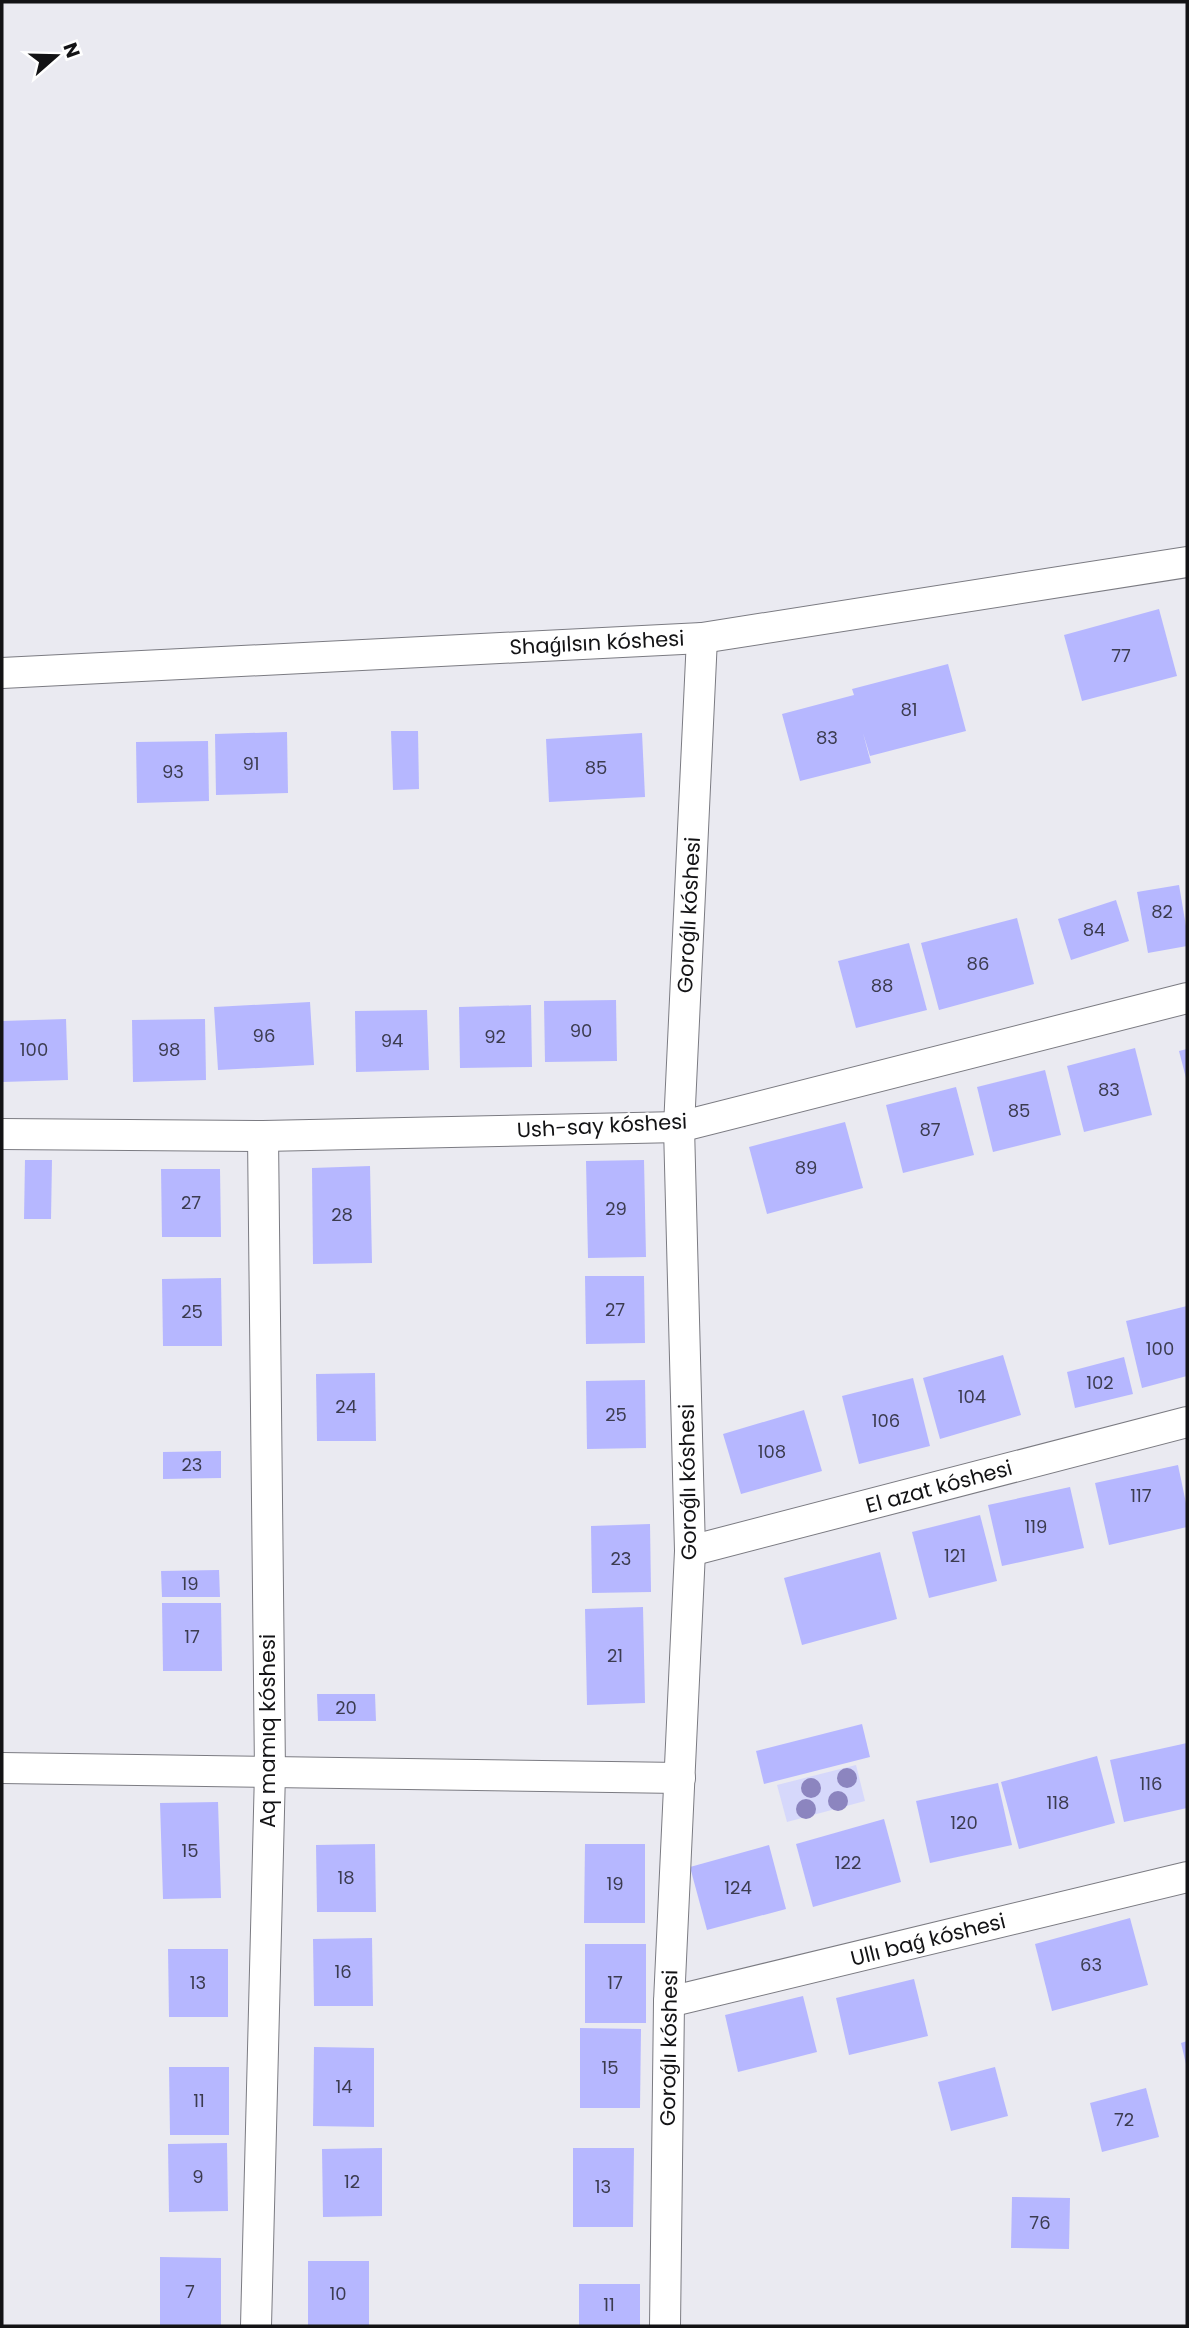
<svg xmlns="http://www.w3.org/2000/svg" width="1189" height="2328" font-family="Poppins,sans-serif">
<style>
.green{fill:#d6d8fb}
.building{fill:#b6b7ff}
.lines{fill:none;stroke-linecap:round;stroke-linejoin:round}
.minor-casing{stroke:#7b7b82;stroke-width:32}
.minor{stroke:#fff;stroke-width:30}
.tree{fill:#8c85bf}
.labels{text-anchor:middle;stroke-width:5;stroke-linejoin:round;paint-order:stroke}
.number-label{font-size:18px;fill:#3c3c50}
.street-label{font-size:21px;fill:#131315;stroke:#fff}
</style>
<rect width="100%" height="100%" fill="#eaeaf1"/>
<polygon class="green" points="856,1765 865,1801 787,1822 777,1785"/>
<g class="building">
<polygon points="1159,609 1177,676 1082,701 1064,635"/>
<polygon points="948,664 966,731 870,756 863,733 871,763 800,781 782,714 854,695 852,689"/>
<polygon points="391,731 418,731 419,789 393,790"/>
<polygon points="287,732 288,793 216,795 215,734"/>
<polygon points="642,733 645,797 549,802 546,739"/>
<polygon points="208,741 209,801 137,803 136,742"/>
<polygon points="1179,885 1187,932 1187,946 1148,953 1137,892"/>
<polygon points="1116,900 1129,941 1071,960 1058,919"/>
<polygon points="1017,918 1034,984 939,1010 921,943"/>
<polygon points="909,943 927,1010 856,1028 838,961"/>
<polygon points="616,1000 617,1061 545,1062 544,1001"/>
<polygon points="310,1002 314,1065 218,1070 214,1007"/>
<polygon points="531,1005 532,1067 460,1068 459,1007"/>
<polygon points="427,1010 429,1070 356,1072 355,1011"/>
<polygon points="66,1019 68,1080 2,1082 2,1021"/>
<polygon points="205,1019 206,1080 133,1082 132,1020"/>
<polygon points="1135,1048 1152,1115 1084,1132 1067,1066"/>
<polygon points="1187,1049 1187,1078 1186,1078 1179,1051"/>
<polygon points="1045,1070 1061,1135 993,1152 977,1087"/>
<polygon points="956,1087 974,1155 903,1173 886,1105"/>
<polygon points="845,1122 863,1188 767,1214 749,1147"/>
<polygon points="25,1160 52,1160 51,1219 24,1219"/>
<polygon points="644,1160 646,1257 588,1258 586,1161"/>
<polygon points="370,1166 372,1263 313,1264 312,1168"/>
<polygon points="161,1169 220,1169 221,1237 162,1237"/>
<polygon points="585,1276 644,1276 645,1343 586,1344"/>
<polygon points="221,1278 222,1346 163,1346 162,1279"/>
<polygon points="1187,1306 1187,1376 1142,1388 1126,1321"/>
<polygon points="1003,1355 1021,1415 940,1439 923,1378"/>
<polygon points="1124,1357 1133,1394 1075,1408 1067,1372"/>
<polygon points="375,1373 376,1441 317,1441 316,1374"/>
<polygon points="913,1378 930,1446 859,1464 842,1396"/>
<polygon points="645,1380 646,1448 587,1449 586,1381"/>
<polygon points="804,1410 822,1471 741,1494 723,1434"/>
<polygon points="221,1451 221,1478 163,1479 163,1452"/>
<polygon points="1178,1465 1187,1508 1187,1527 1109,1545 1095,1483"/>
<polygon points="1070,1487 1084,1548 1002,1566 988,1505"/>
<polygon points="980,1515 997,1581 929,1598 912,1532"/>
<polygon points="650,1524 651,1592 592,1593 591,1526"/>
<polygon points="880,1552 897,1619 802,1645 784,1578"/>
<polygon points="219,1570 220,1597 162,1597 161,1571"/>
<polygon points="162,1603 221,1603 222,1671 163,1671"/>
<polygon points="643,1607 645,1703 587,1705 585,1609"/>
<polygon points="317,1694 375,1694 376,1721 318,1721"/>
<polygon points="862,1724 870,1757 764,1784 756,1751"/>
<polygon points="1187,1743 1187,1808 1124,1822 1110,1760"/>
<polygon points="1097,1756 1115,1823 1019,1849 1001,1782"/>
<polygon points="998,1783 1012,1845 930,1863 916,1801"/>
<polygon points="218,1802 221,1898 163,1899 160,1803"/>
<polygon points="884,1819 901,1882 813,1907 796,1844"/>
<polygon points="375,1844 376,1912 317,1912 316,1845"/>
<polygon points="585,1844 645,1844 645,1923 584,1923"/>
<polygon points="769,1845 786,1909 707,1930 690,1867"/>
<polygon points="1130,1918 1148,1985 1052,2011 1035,1944"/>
<polygon points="372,1938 373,2006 314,2006 313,1939"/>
<rect x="585" y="1944" width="61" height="79"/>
<polygon points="168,1949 228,1949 228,2017 169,2017"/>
<polygon points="914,1979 928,2036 849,2055 836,1998"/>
<polygon points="803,1996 817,2052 738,2072 725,2015"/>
<polygon points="580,2028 641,2029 640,2108 580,2108"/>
<polygon points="1187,2041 1187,2064 1186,2064 1181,2043"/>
<polygon points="314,2047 374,2048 374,2127 313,2126"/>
<polygon points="169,2067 229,2067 229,2135 170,2135"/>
<polygon points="995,2067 1008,2116 951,2131 938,2082"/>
<polygon points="1146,2088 1159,2137 1102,2152 1090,2103"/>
<polygon points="227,2143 228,2211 169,2212 168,2144"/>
<polygon points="382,2148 382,2216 323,2217 322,2149"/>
<polygon points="573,2148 634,2148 633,2227 573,2227"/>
<polygon points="1012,2197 1070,2198 1069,2249 1011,2248"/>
<polygon points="160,2257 221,2258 221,2326 160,2326"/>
<rect x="308" y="2261" width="61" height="65"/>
<rect x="579" y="2284" width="61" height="42"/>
</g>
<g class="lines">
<defs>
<g id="minor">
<polyline points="2,673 702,638 1187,562"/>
<polyline points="2,1134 263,1136 679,1127 1187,998"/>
<polyline points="690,1551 1187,1422"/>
<polyline points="2,1768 680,1778"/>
<polyline points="669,2002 1187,1877"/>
<polyline points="256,2326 270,1772 263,1136"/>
<polyline points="665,2326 669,2002 690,1551 679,1127 702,638"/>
</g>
</defs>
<use href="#minor" class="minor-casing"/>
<use href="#minor" class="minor"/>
</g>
<g class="tree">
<circle cx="847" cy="1778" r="10"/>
<circle cx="811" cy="1788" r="10"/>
<circle cx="838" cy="1801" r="10"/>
<circle cx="806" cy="1809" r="10"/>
</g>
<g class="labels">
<g class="number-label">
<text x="1121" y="662">77</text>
<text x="909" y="716">81</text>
<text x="827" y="744">83</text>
<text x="251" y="770">91</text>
<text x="596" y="774">85</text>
<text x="173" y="778">93</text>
<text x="1162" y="918">82</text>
<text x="1094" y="936">84</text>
<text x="978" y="970">86</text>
<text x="882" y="992">88</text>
<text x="581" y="1037">90</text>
<text x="264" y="1042">96</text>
<text x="495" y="1043">92</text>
<text x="392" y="1047">94</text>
<text x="34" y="1056">100</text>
<text x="169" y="1056">98</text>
<text x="1109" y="1096">83</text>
<text x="1019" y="1117">85</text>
<text x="930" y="1136">87</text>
<text x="806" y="1174">89</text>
<text x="191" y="1209">27</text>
<text x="616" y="1215">29</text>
<text x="342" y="1221">28</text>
<text x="615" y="1316">27</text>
<text x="192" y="1318">25</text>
<text x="1160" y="1355">100</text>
<text x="1100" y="1389">102</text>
<text x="972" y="1403">104</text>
<text x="346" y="1413">24</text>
<text x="616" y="1421">25</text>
<text x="886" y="1427">106</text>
<text x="772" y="1458">108</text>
<text x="192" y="1471">23</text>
<text x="1141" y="1502">117</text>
<text x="1036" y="1533">119</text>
<text x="955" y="1562">121</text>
<text x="621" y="1565">23</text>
<text x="190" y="1590">19</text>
<text x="192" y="1643">17</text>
<text x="615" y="1662">21</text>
<text x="346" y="1714">20</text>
<text x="1151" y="1790">116</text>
<text x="1058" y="1809">118</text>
<text x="964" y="1829">120</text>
<text x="190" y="1857">15</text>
<text x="848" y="1869">122</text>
<text x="346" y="1884">18</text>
<text x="615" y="1890">19</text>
<text x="738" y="1894">124</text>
<text x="1091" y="1971">63</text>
<text x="343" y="1978">16</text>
<text x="198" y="1989">13</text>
<text x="615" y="1989">17</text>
<text x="610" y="2074">15</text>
<text x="344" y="2093">14</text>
<text x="199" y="2107">11</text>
<text x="1124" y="2126">72</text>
<text x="198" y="2183">9</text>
<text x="352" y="2188">12</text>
<text x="603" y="2193">13</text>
<text x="1040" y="2229">76</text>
<text x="190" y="2298">7</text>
<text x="338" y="2300">10</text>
<text x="609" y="2311">11</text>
</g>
<g class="street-label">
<text transform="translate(597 643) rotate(-3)" y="7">Shaǵılsın kóshesi</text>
<text transform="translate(689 915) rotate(-87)" y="7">Goroǵlı kóshesi</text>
<text transform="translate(602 1126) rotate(-3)" y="7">Ush-say kóshesi</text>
<text transform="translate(688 1482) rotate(-91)" y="7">Goroǵlı kóshesi</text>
<text transform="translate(939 1487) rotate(-15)" y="7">El azat kóshesi</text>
<text transform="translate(268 1731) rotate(-90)" y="7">Aq mamıq kóshesi</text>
<text transform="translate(928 1940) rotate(-14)" y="7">Ullı baǵ kóshesi</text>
<text transform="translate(669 2048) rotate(-89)" y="7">Goroǵlı kóshesi</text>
</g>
</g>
<rect width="1189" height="2328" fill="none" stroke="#131315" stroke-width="7"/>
<g transform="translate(56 56) rotate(70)" stroke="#ffffff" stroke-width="5" paint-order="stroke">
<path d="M0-5L12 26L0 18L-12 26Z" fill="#131315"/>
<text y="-10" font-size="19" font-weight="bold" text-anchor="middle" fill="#131315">N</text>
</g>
</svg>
